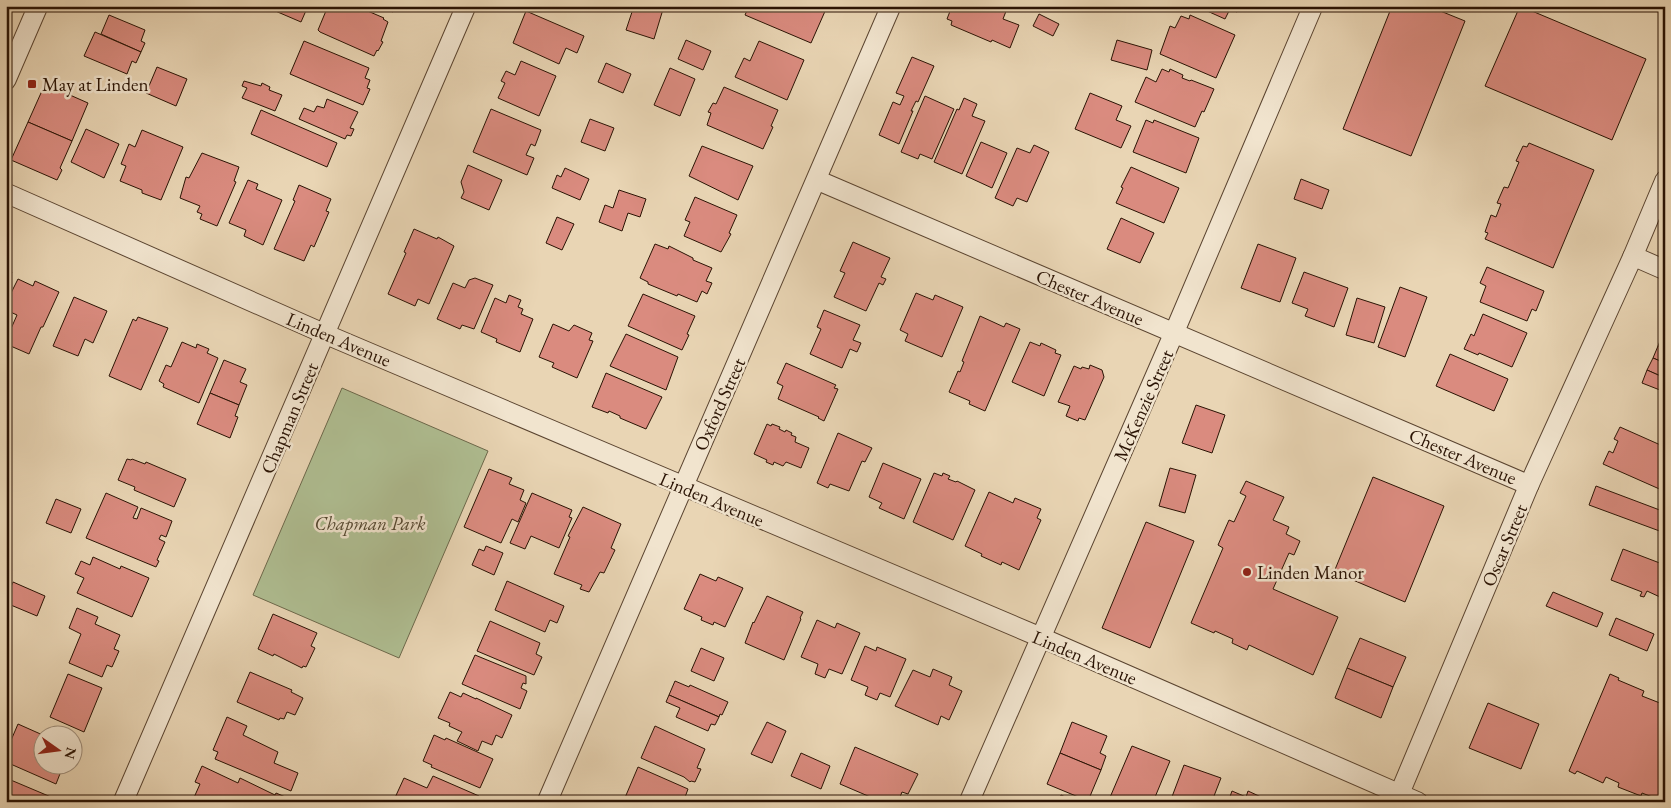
<svg xmlns="http://www.w3.org/2000/svg" width="1671" height="808" font-family="'EB Garamond',serif">
<style>
.green{fill:#afbe92;stroke:#6c684b}
.building{fill:#da8b7f;stroke:#2a1304}
.lines{fill:none;stroke-linecap:round;stroke-linejoin:round}
.street-casing{stroke:#5a4430;stroke-width:21}
.street{stroke:#f1e4ce;stroke-width:19}
.poi-dot{fill:#8f2418;stroke:#f1e4ce;stroke-width:2}
.labels{text-anchor:middle;stroke-width:5;stroke-linejoin:round;paint-order:stroke}
.poi-label{font-size:19px;fill:#2a1304;stroke:#f1e4ce;text-anchor:start}
.street-label{font-size:19px;fill:#2a1304;stroke:#f1e4ce}
.park-label{font-size:19px;font-style:italic;fill:#52462f;stroke:#f1e4ce}
</style>
<rect width="100%" height="100%" fill="#e9d5b4"/>
<filter id="stains"><feTurbulence type="fractalNoise" baseFrequency=".004" numOctaves="4"/><feColorMatrix values="0 0 0 0 .2 0 0 0 0 .09 0 0 0 0 .02 0 0 0 .5 -.17"/></filter>
<radialGradient id="worn" r=".72"><stop offset=".6" stop-color="#630" stop-opacity="0"/><stop offset="1" stop-color="#630" stop-opacity=".3"/></radialGradient>
<polygon class="green" points="342,388 488,451 399,658 253,595"/>
<g class="building">
<polygon points="274,6 308,6 301,22 273,10"/>
<polygon points="328,6 356,6 384,18 383,19 388,22 381,41 383,42 378,51 377,50 374,56 320,32 318,30"/>
<polygon points="381,6 396,6 393,12"/>
<polygon points="634,6 664,6 654,39 626,30"/>
<polygon points="749,6 820,6 826,9 811,43 745,15"/>
<polygon points="952,6 1008,6 1003,19 1019,25 1010,48 992,40 991,42 951,25 952,21 947,19"/>
<polygon points="1196,6 1239,6 1237,12 1230,9 1225,19"/>
<polygon points="1392,6 1428,6 1465,21 1411,156 1343,129"/>
<polygon points="1520,6 1646,59 1612,140 1485,86"/>
<polygon points="526,11 584,36 577,53 566,48 559,64 513,43"/>
<polygon points="1039,14 1059,24 1053,36 1033,26"/>
<polygon points="109,15 145,30 141,41 145,43 141,52 101,34"/>
<polygon points="1190,15 1235,35 1216,78 1160,54 1170,26 1175,28 1181,16 1189,19"/>
<polygon points="95,32 141,52 136,63 132,61 127,74 84,56"/>
<polygon points="686,40 711,51 703,70 678,59"/>
<polygon points="1117,40 1152,50 1147,70 1111,60"/>
<polygon points="304,41 369,68 365,78 370,80 367,88 370,89 363,105 290,74"/>
<polygon points="759,41 804,60 787,100 735,77 744,58 750,61"/>
<polygon points="912,57 934,66 918,102 916,101 911,111 913,111 899,144 879,135 893,102 900,105 904,96 896,93"/>
<polygon points="521,61 556,76 539,116 498,98 505,83 501,81 506,71 515,75"/>
<polygon points="606,63 631,74 623,93 598,82"/>
<polygon points="157,67 187,79 176,106 146,93"/>
<polygon points="670,68 695,79 680,116 654,105"/>
<polygon points="1162,69 1169,72 1170,69 1183,75 1182,78 1190,81 1191,80 1214,89 1204,112 1202,111 1195,127 1135,102 1146,77 1156,82"/>
<polygon points="244,81 261,86 262,83 270,87 269,90 282,95 275,111 242,98 247,88 242,86"/>
<polygon points="45,84 88,103 72,141 28,122"/>
<polygon points="724,87 778,110 771,126 773,127 763,149 707,125 711,113 708,112 713,103 716,104"/>
<polygon points="1090,93 1122,106 1116,120 1131,126 1121,148 1075,129"/>
<polygon points="925,96 954,109 932,159 920,154 918,159 901,152"/>
<polygon points="964,98 977,104 972,116 985,121 962,174 934,162 957,109 959,110"/>
<polygon points="327,99 358,112 350,128 354,129 351,136 347,135 345,139 299,119 304,108 314,112 317,106 324,108"/>
<polygon points="491,109 541,130 535,146 531,144 526,155 534,158 527,175 473,152"/>
<polygon points="261,110 337,143 327,167 251,134"/>
<polygon points="590,119 614,128 605,151 581,142"/>
<polygon points="1146,120 1153,123 1154,120 1199,138 1186,173 1133,152"/>
<polygon points="28,122 72,141 60,168 62,170 57,180 11,160"/>
<polygon points="86,129 119,144 104,178 71,162"/>
<polygon points="142,130 183,147 161,200 142,193 142,190 120,181 126,166 121,164 129,144 135,147"/>
<polygon points="981,142 1007,153 992,188 966,176"/>
<polygon points="1529,143 1594,170 1553,268 1485,239 1488,233 1485,232 1491,215 1496,217 1501,204 1497,203 1504,187 1508,188 1519,162 1516,161 1523,146 1527,147"/>
<polygon points="1034,145 1049,152 1027,202 1017,198 1013,206 995,198 1017,148 1030,153"/>
<polygon points="702,146 753,166 738,200 689,176"/>
<polygon points="202,153 239,167 234,181 236,182 217,226 200,219 202,214 197,212 200,206 180,198 186,177 189,178"/>
<polygon points="468,165 502,180 489,210 461,198 464,192 461,182"/>
<polygon points="1131,167 1179,188 1164,223 1116,203 1123,188 1121,187"/>
<polygon points="565,168 589,179 580,200 552,188 557,175 561,177"/>
<polygon points="1301,179 1329,190 1322,209 1294,199"/>
<polygon points="248,180 258,184 256,189 282,200 263,245 244,236 246,230 229,223"/>
<polygon points="299,185 331,199 326,211 329,212 314,247 311,245 304,261 274,249 295,201 293,200"/>
<polygon points="619,190 646,199 640,217 628,213 622,231 599,222 605,205 613,208"/>
<polygon points="695,197 737,215 729,233 731,234 721,252 684,236 690,222 685,220"/>
<polygon points="557,217 574,224 562,250 546,243"/>
<polygon points="1121,218 1154,233 1140,263 1107,249"/>
<polygon points="414,229 437,239 438,237 454,246 429,304 418,299 415,306 388,294 406,253 404,252"/>
<polygon points="853,242 890,258 881,277 886,279 883,285 879,283 866,311 834,297 845,273 840,271"/>
<polygon points="655,244 668,249 669,246 693,258 693,260 712,268 706,281 712,283 707,294 702,291 697,302 678,294 677,296 648,284 648,282 640,278"/>
<polygon points="1258,244 1296,258 1280,302 1241,288"/>
<polygon points="1487,267 1544,291 1536,311 1532,309 1527,321 1480,302 1486,286 1480,283"/>
<polygon points="6,269 12,272 6,284"/>
<polygon points="1304,272 1348,288 1334,327 1305,316 1308,309 1292,303"/>
<polygon points="475,278 493,285 474,329 462,325 460,329 437,319 453,283 465,288 469,280"/>
<polygon points="18,279 33,286 35,281 59,292 43,327 41,327 29,354 6,344 6,340 17,315 6,310 6,303"/>
<polygon points="1400,287 1427,297 1405,357 1378,347"/>
<polygon points="916,293 933,300 935,295 963,307 942,357 905,341 908,334 900,330"/>
<polygon points="643,294 695,316 687,334 689,335 682,350 628,326"/>
<polygon points="509,295 521,300 518,307 523,309 521,314 533,319 520,352 496,342 497,339 481,332 495,298 506,303"/>
<polygon points="74,297 107,311 93,343 85,339 78,356 53,346"/>
<polygon points="1357,298 1385,307 1374,343 1346,335"/>
<polygon points="824,310 860,325 853,340 861,343 857,352 850,349 842,368 810,354 821,329 817,327"/>
<polygon points="1483,314 1527,333 1512,367 1479,353 1478,355 1464,349 1471,334 1474,336"/>
<polygon points="980,316 1004,327 1006,323 1020,329 985,411 969,404 970,401 949,392 958,371 960,372 964,362 962,361"/>
<polygon points="138,317 168,328 141,390 109,376 133,319 136,321"/>
<polygon points="553,324 569,331 574,325 592,333 589,340 593,341 577,378 552,367 554,363 539,357"/>
<polygon points="1663,333 1665,334 1665,348 1658,346"/>
<polygon points="626,334 678,357 666,390 610,366"/>
<polygon points="182,342 196,348 197,344 209,349 207,353 218,358 199,403 163,387 164,384 159,381 166,365 171,367"/>
<polygon points="1030,342 1040,346 1041,343 1056,350 1055,353 1061,355 1044,396 1012,382"/>
<polygon points="1658,346 1665,348 1665,363 1653,358"/>
<polygon points="1450,354 1508,379 1494,411 1436,386"/>
<polygon points="1653,358 1665,363 1665,378 1647,370"/>
<polygon points="224,360 246,369 240,382 247,385 239,405 210,393"/>
<polygon points="786,363 836,385 834,388 838,389 824,421 818,418 819,417 778,399 783,386 777,383"/>
<polygon points="1090,365 1102,370 1104,377 1085,420 1079,418 1078,421 1066,416 1070,406 1058,402 1074,366 1081,369 1082,367 1089,369"/>
<polygon points="1647,370 1665,378 1665,392 1642,383"/>
<polygon points="606,373 662,397 646,429 620,418 620,416 609,411 608,413 592,407"/>
<polygon points="210,393 239,405 235,416 238,417 230,438 197,424"/>
<polygon points="1196,405 1225,415 1212,453 1182,443"/>
<polygon points="767,424 771,426 772,424 780,427 779,429 785,432 786,430 792,433 791,435 796,437 795,442 809,448 801,468 786,462 783,466 774,462 773,465 766,462 767,460 754,454"/>
<polygon points="1620,427 1665,447 1664,491 1603,464 1609,451 1613,453 1618,441 1614,439"/>
<polygon points="838,433 872,448 865,462 862,461 849,491 830,484 828,488 817,483"/>
<polygon points="127,459 131,460 132,459 145,464 146,462 186,479 174,507 134,490 135,487 118,480"/>
<polygon points="883,463 921,479 904,519 879,508 882,503 869,497"/>
<polygon points="1170,468 1196,475 1185,513 1159,506"/>
<polygon points="489,469 512,478 509,484 524,490 520,500 526,503 518,522 512,519 501,543 464,527"/>
<polygon points="934,473 942,476 943,473 950,476 948,479 956,482 957,481 975,490 953,540 913,522"/>
<polygon points="1373,477 1444,506 1405,602 1334,572"/>
<polygon points="1246,481 1284,497 1273,520 1289,527 1286,534 1300,541 1294,555 1289,553 1273,589 1338,617 1313,675 1249,645 1247,650 1232,643 1233,639 1215,631 1214,633 1191,623 1223,548 1218,545 1229,520 1234,522 1246,496 1240,493"/>
<polygon points="1596,486 1665,512 1665,533 1589,505"/>
<polygon points="989,492 1013,503 1015,498 1041,509 1037,518 1041,520 1019,570 1002,562 1001,565 981,556 982,554 965,546"/>
<polygon points="106,493 138,507 133,518 137,519 141,508 172,521 166,537 161,535 159,539 165,542 157,560 159,561 156,567 86,538"/>
<polygon points="532,493 572,510 569,517 572,518 559,548 531,536 525,549 510,543"/>
<polygon points="56,499 81,509 71,533 46,523"/>
<polygon points="583,507 621,524 611,548 615,550 604,573 600,572 589,592 580,589 582,585 554,574 570,537 568,536"/>
<polygon points="1146,522 1194,541 1150,648 1102,628"/>
<polygon points="486,546 503,553 494,575 472,565 479,549 484,551"/>
<polygon points="1623,549 1665,565 1665,585 1660,597 1647,591 1644,597 1640,596 1642,592 1611,580"/>
<polygon points="93,557 120,569 121,566 149,578 132,617 77,593 84,578 75,574 81,561 90,565"/>
<polygon points="700,574 716,581 718,577 743,588 725,627 714,622 713,625 701,620 702,617 684,609"/>
<polygon points="507,581 564,606 557,623 550,620 545,632 495,610"/>
<polygon points="13,582 45,596 37,616 6,603 6,599"/>
<polygon points="1553,592 1603,613 1597,627 1546,606"/>
<polygon points="767,596 803,612 800,618 801,619 784,660 745,643 753,622 754,623"/>
<polygon points="77,608 98,617 95,624 120,635 114,649 119,651 112,667 107,665 102,677 69,663 81,634 69,628"/>
<polygon points="273,614 317,633 311,646 315,648 306,667 303,666 302,668 274,654 273,656 258,649"/>
<polygon points="1616,618 1654,634 1647,651 1609,635"/>
<polygon points="817,620 835,628 837,623 860,633 842,674 829,669 825,678 815,674 818,664 801,657"/>
<polygon points="490,621 540,643 536,654 542,657 534,675 477,651"/>
<polygon points="1360,638 1406,657 1393,687 1347,668"/>
<polygon points="865,646 876,651 877,647 906,659 890,697 880,693 877,700 865,695 868,687 851,680"/>
<polygon points="701,648 724,658 714,681 691,671"/>
<polygon points="475,655 526,676 526,684 523,683 521,688 527,691 520,709 462,684"/>
<polygon points="1347,668 1393,687 1381,718 1335,698"/>
<polygon points="933,669 952,677 949,685 962,691 949,720 941,716 938,725 895,706 913,670 930,677"/>
<polygon points="250,672 292,690 291,692 303,698 295,715 287,712 284,719 280,718 279,720 237,702"/>
<polygon points="68,674 102,688 84,732 50,717"/>
<polygon points="1610,674 1619,678 1618,680 1644,691 1642,696 1665,705 1665,802 1642,793 1641,796 1618,787 1619,783 1606,777 1603,783 1577,771 1575,774 1569,771"/>
<polygon points="675,681 689,687 690,685 728,702 722,715 720,714 719,717 669,695"/>
<polygon points="450,692 461,697 463,693 476,699 476,698 512,715 502,738 496,735 492,745 482,741 478,751 457,741 462,732 449,726 450,723 438,718"/>
<polygon points="669,695 719,717 715,725 711,724 708,731 676,717 680,708 666,702"/>
<polygon points="1488,703 1539,724 1521,769 1469,748"/>
<polygon points="227,717 247,726 243,735 278,752 274,763 298,773 291,791 215,759 218,752 213,750"/>
<polygon points="767,722 786,731 772,763 751,754"/>
<polygon points="1072,722 1107,736 1100,753 1106,756 1101,770 1060,753"/>
<polygon points="18,724 45,736 42,736 42,766 63,766 56,784 6,762 6,752"/>
<polygon points="655,726 705,749 697,768 701,769 695,782 691,781 690,782 684,777 641,758"/>
<polygon points="434,735 445,740 446,738 493,759 480,788 431,767 432,765 423,761"/>
<polygon points="1132,746 1170,761 1153,802 1108,802"/>
<polygon points="855,747 918,774 908,794 902,792 898,802 882,802 840,784"/>
<polygon points="801,753 830,766 821,789 791,776"/>
<polygon points="1060,753 1101,770 1088,801 1047,784"/>
<polygon points="1184,765 1221,778 1214,796 1220,798 1218,802 1170,802"/>
<polygon points="202,766 238,783 240,778 275,795 276,793 290,799 289,802 192,802 200,784 195,782"/>
<polygon points="638,767 688,789 684,800 688,802 629,802 624,800"/>
<polygon points="433,776 479,796 476,802 393,802 404,778 427,788"/>
<polygon points="6,778 51,797 49,802 6,802"/>
<polygon points="1232,791 1246,797 1248,791 1272,802 1228,802"/>
<polygon points="1061,795 1076,802 1058,802"/>
</g>
<g class="lines">
<defs>
<g id="street">
<polyline points="6,80 38,6"/>
<polyline points="817,180 1529,485"/>
<polyline points="6,193 325,334 1040,637 1418,802"/>
<polyline points="1633,256 1665,270"/>
<polyline points="123,802 466,6"/>
<polyline points="547,802 891,6"/>
<polyline points="969,802 1174,333 1313,6"/>
<polyline points="1396,802 1529,485 1633,256 1665,180"/>
</g>
</defs>
<use href="#street" class="street-casing"/>
<use href="#street" class="street"/>
</g>
<g class="poi-dot">
<rect x="27" y="79" width="10" height="10" rx="2.5"/>
<circle cx="1247" cy="572" r="5"/>
</g>
<g class="labels">
<g class="poi-label">
<text x="42" y="91">May at Linden</text>
<text x="1257" y="579">Linden Manor</text>
</g>
<g class="street-label">
<text transform="translate(1090 297) rotate(23)" y="7">Chester Avenue</text>
<text transform="translate(339 339) rotate(23)" y="7">Linden Avenue</text>
<text transform="translate(719 404) rotate(-66)" y="7">Oxford Street</text>
<text transform="translate(1143 405) rotate(-66)" y="7">McKenzie Street</text>
<text transform="translate(289 418) rotate(-67)" y="7">Chapman Street</text>
<text transform="translate(1463 456) rotate(23)" y="7">Chester Avenue</text>
<text transform="translate(712 499) rotate(23)" y="7">Linden Avenue</text>
<text transform="translate(1504 545) rotate(-67)" y="7">Oscar Street</text>
<text transform="translate(1085 657) rotate(23)" y="7">Linden Avenue</text>
</g>
<g class="park-label">
<text x="370" y="530">Chapman Park</text>
</g>
</g>
<rect width="1671" height="808" fill="none" stroke="#e9d5b4" stroke-width="25"/>
<rect x="8" y="8" width="1656" height="793" fill="none" stroke="#2a1304" stroke-width="2.5"/>
<rect x="12" y="12" width="1646" height="783" fill="none" stroke="#2a1304"/>
<g transform="translate(58 750) rotate(104)"><circle r="24" fill="#f1e4ce" stroke="#a1907d"/>
<path d="M0-4L9 19L0 12L-9 19Z" fill="#8f2418"/>
<text y="-8" font-size="14" font-weight="bold" text-anchor="middle" fill="#2a1304">N</text>
</g>
<rect width="100%" height="100%" filter="url(#stains)"/>
<rect width="100%" height="100%" fill="url(#worn)"/>
</svg>
